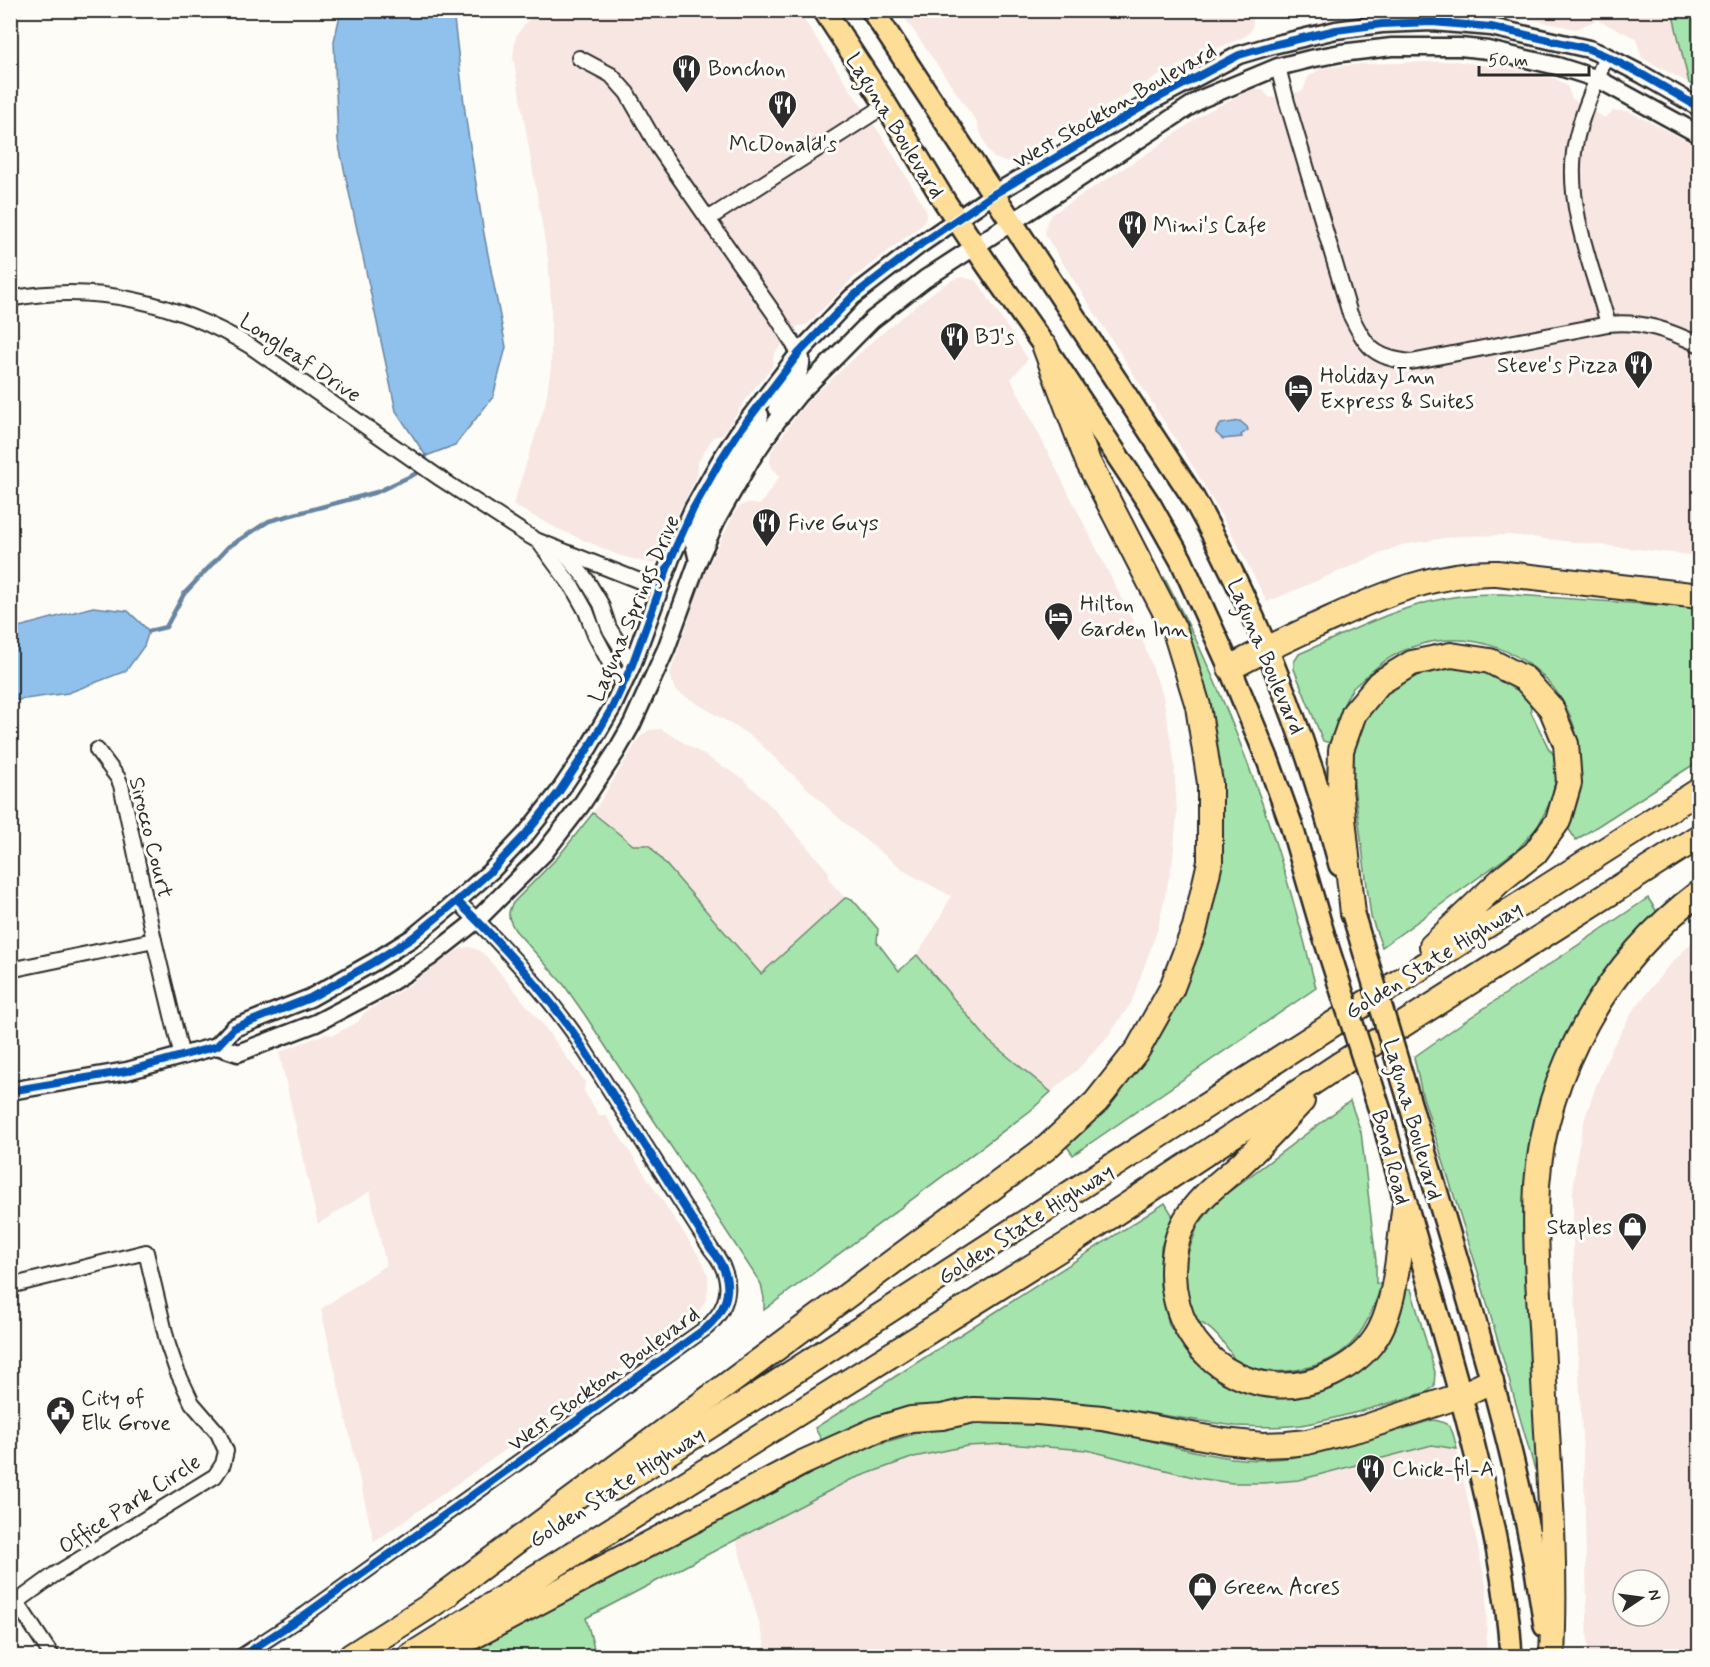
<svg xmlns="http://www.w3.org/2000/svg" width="1710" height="1667" font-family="Mynerve,sans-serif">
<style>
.built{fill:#f8e6e2;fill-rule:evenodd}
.green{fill:#a5e4ad;stroke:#68886c;stroke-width:1.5}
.water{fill:#90c1ec;stroke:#68859f;stroke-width:1.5}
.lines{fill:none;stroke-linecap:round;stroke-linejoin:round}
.stream{stroke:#68859f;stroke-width:4.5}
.minor-casing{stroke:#2b2b2b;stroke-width:18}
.tertiary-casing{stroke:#2b2b2b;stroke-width:21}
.primary-casing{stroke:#2b2b2b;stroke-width:26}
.motorway-casing{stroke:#2b2b2b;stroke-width:28}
.minor{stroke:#fdfcf7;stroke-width:14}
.tertiary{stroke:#fdfcf7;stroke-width:16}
.primary{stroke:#fedd96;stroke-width:21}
.motorway{stroke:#fedd96;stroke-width:24}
.primary-bridge-casing{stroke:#2b2b2b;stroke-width:26;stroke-linecap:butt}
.primary-bridge{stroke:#fedd96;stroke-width:21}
.cycleway-casing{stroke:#fdfcf7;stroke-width:11}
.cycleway{stroke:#0057b8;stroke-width:8}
.labels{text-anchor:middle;stroke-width:6;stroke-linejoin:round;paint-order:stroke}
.poi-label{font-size:22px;fill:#2b2b2b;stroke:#fdfcf7;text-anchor:start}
.street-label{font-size:22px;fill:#2b2b2b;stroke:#fdfcf7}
</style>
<rect width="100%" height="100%" fill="#fdfcf7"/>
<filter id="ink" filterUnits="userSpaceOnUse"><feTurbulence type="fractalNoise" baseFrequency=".0167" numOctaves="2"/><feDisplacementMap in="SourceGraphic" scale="12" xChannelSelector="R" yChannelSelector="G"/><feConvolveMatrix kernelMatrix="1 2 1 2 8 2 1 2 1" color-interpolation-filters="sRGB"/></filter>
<g filter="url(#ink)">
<g class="built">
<polygon points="544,11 798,11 889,147 926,210 926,217 922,225 853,278 807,325 798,326 774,354 772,367 751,392 722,435 713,437 697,464 698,474 679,511 657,561 652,564 618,555 556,528 513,505 545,405 551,368 551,302 548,259 513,56 516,36 527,21"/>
<polygon points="900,11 1283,11 1253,18 1252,29 1246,36 1190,60 1151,80 1070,127 1024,158 1006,162 994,158 988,151 976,121"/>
<polygon points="1473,11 1672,11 1689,83 1642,58 1636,38 1597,20 1576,29 1511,15"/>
<polygon points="1455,61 1512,69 1555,78 1567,86 1572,99 1605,118 1613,111 1628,111 1699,147 1699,556 1510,535 1458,536 1401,545 1267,602 1237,543 1197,473 1050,243 1045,233 1047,221 1052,214 1154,149 1206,112 1253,89 1263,90 1270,98 1303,91 1308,77 1321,68 1362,64"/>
<polygon points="962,277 977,281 1028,359 1011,379 1142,639 1163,696 1174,759 1177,813 1173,859 1158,928 1131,1003 1109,1035 1077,1070 1051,1092 989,1041 917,955 936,925 951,896 908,873 870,844 841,820 754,738 675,690 670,674 704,575 735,512 740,506 747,503 760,505 780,476 772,468 770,462 771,452 796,416 810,399 875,339 936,290 954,279"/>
<polygon points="661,729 742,778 776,811 829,872 829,880 845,898 761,974 703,906 593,813 640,737 649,730"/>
<path d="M1699,935V1656H1588L1584,1474L1573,1252V1190L1577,1155L1585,1118L1596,1086L1611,1050L1633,1011L1666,969ZM1623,1580H1659V1616H1623Z"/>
<polygon points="470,947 478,950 485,955 543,1025 585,1082 584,1091 599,1115 606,1116 703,1262 708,1276 708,1289 706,1299 700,1310 692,1319 374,1542 321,1309 386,1265 370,1191 318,1224 279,1052 325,1034 333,1035 358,1022 364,1013 411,984 461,948"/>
<polygon points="1005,1444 1087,1450 1153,1468 1263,1483 1299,1480 1432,1445 1457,1449 1487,1590 1486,1656 768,1656 736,1540 850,1480 914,1457 967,1446"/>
</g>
<g class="green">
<polygon points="1672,11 1699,11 1699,90 1689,83"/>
<path d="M1164,577C1177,603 1191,628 1203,655C1251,761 1289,875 1316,988L1073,1155L1063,1141L1176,998L1222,796L1158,580Z"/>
<path d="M1502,594L1699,608V761L1576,840L1566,825C1573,800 1583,775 1579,749C1566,649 1444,604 1370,673C1365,678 1358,683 1353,688C1341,704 1337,725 1333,744L1323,741L1294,669V662L1299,654C1351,631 1403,603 1460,596C1474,594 1488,594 1502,594Z"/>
<polygon points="1472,665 1515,682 1530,699 1531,712 1548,747 1558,761 1557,775 1551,800 1538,826 1518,849 1382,947 1371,917 1353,777 1354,752 1359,732 1372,708 1386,691 1426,668"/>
<path d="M593,813L633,845H649L761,974L845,898L852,899L878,929L877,942L899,971L917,955L989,1041L1051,1092L1030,1111L764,1310V1298L761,1284L585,1015L564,985L515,930C509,920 506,914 513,903L558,857Z"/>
<polygon points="1648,898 1659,915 1540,1116 1540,1470 1535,1470 1478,1272 1422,1094 1414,1057 1465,1021"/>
<path d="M1350,1101L1361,1132L1376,1261V1283L1382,1284C1374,1306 1366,1330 1349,1346C1326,1367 1287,1376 1257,1369C1250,1367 1242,1364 1235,1361C1229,1348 1209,1322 1194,1321L1188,1303L1185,1262L1198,1225L1218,1200Z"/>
<path d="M1165,1203L1173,1216L1161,1247L1160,1285L1169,1325L1191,1358L1223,1383L1257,1395L1290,1397L1328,1389L1357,1372L1402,1289H1411L1435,1372L1434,1386L1427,1392C1385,1404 1343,1418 1301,1425C1279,1428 1257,1427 1235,1426L1081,1403L1042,1399L998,1398L951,1402L912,1409L823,1443L815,1428Z"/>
<path d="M1007,1420C1035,1422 1065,1423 1093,1428C1140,1436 1185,1452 1232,1458C1300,1467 1369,1438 1433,1420C1454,1423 1452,1431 1457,1449L1432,1445L1299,1480L1263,1483H1232L1197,1478L1087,1450L1005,1444L967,1446L914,1457L850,1480L586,1618L596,1656H464L831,1463L868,1447L938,1427Z"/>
</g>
<g class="water">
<polygon points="341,11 453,11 466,120 484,234 506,347 493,397 455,445 426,456 396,411 338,141 334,41"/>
<polygon points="1240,421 1247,427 1248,430 1241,435 1242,437 1223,439 1216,433 1216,430 1221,424"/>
<polygon points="93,607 128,611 149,631 144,646 126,671 68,693 11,701 11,629"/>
</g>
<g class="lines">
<polyline class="stream" points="149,631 166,627 184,594 228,547 269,521 377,492 415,474 426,456"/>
<defs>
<g id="minor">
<polyline points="579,58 611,75 627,93 658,147 708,219"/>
<path d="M1278,67L1287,102L1350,314C1366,346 1372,358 1411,362L1608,324C1593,269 1567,210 1574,152C1578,121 1595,85 1606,56"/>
<path d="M10,299C94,282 178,303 250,346L441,479L524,533L538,541L660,589"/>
<path d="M1608,324C1642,320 1670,331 1700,345"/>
<polyline points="799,353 778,319 708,219 886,105"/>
<polyline points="539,542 573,588 586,611 595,635 614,671 624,682"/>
<polyline points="564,553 586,579 601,604 609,628 632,665"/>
<polyline points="97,750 118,778 121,785 154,940 182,1057"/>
<polyline points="10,970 154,940"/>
<polyline points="10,1286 146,1252 168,1345 177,1371 192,1403 218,1433 226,1451 223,1464 215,1476 54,1575 10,1607"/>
<polyline points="10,1592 52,1656"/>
<path d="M242,1656L306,1614L706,1328C733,1304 734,1276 711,1249L573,1032C539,985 499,941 457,901"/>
</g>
<g id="tertiary">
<path d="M777,408L778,402C787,389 808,370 799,353"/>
<polyline points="737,481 733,468 734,463 759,423 760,415"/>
<polyline points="698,561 693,539 719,488 722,478 721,464"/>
<polyline points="217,1046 238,1053 316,1023 375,992 399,977 430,957 477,920 544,853 581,805 616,752 632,724 666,649 698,561 717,519 750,461 777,421 798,395 872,320 925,279 1201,99 1278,67 1310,59 1341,53 1392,47 1460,47 1488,50 1557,66 1598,79 1700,135"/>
<polyline points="10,1091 127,1071 217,1046 234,1028 310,998 374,962 412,938 457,901 492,870 525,835 559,792 589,747 612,708 632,665 671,558 693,509 720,461 738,433 799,353 852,297 921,244 994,194 1152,101 1239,55 1273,45 1336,30 1382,24 1432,22 1491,27 1589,49 1606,56 1643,75 1700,108"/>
</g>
<g id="primary">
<polyline points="824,10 886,105 945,202 988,266 1045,347 1150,505 1181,560 1230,668 1269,763 1291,824 1323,933"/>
<path d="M872,10L1191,494C1256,610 1306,736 1340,865"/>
<path d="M1412,1110C1462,1281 1520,1450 1545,1626"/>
<path d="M1384,1123C1412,1233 1448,1341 1475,1451C1492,1519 1507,1586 1511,1656"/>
</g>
<g id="motorway">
<path d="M1230,668C1263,650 1296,635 1330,619C1384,594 1436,572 1497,573L1700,596"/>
<polyline points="1353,914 1340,789 1341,750 1354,713 1379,683 1412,663 1451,655 1490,661 1525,679 1551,708 1566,744 1569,783 1558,821 1535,853 1501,880 1432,946"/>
<path d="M1302,1101C1280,1124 1259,1148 1235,1169C1217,1185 1197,1199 1185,1221C1176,1237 1173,1256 1173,1273C1174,1357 1256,1410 1332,1374C1348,1366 1364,1355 1374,1340C1397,1309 1399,1243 1405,1204"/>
<path d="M613,1488C975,1256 1335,1020 1700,790"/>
<polyline points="433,1603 1046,1148 1096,1102 1138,1049 1171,990 1195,927 1210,862 1210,783 1198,706 1175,631 1088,462 1045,347"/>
<polyline points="446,1651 802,1463 878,1429 911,1419 942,1417 973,1410 1038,1412 1102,1418 1224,1441 1262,1445 1287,1444 1307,1442 1366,1427 1462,1395 1491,1381"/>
<polyline points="351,1656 447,1595"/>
<polyline points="410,1656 1076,1239 1339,1065 1700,836"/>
<path d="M1552,1656C1557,1552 1547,1447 1542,1343C1539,1291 1534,1237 1537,1185C1545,1070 1609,960 1700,892"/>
</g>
</defs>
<use href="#minor" class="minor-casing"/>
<use href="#tertiary" class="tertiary-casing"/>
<use href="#primary" class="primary-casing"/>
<use href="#motorway" class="motorway-casing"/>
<use href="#minor" class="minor"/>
<use href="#tertiary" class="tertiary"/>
<use href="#primary" class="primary"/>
<use href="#motorway" class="motorway"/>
<defs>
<g id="primary-bridge">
<polyline points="1353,914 1412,1110"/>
<polyline points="1323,933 1384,1123"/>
</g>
</defs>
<use href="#primary-bridge" class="primary-bridge-casing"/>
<use href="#primary-bridge" class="primary-bridge"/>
<defs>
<g id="cycleway">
<polyline points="10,1091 127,1071 217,1046 234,1028 310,998 374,962 412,938 457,901 492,870 525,835 559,792 589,747 612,708 632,665 671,558 693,509 720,461 738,433 799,353 852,297 921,244 994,194 1152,101 1239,55 1273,45 1336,30 1382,24 1432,22 1491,27 1589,49 1606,56 1643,75 1700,108"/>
<path d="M242,1656L306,1614L706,1328C733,1304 734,1276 711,1249L573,1032C539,985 499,941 457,901"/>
</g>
</defs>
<use href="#cycleway" class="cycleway-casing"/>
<use href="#cycleway" class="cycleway"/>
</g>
</g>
<defs>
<symbol id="restaurant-pin" viewBox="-11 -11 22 30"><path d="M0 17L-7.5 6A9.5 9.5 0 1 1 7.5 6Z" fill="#2b2b2b" stroke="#fdfcf7"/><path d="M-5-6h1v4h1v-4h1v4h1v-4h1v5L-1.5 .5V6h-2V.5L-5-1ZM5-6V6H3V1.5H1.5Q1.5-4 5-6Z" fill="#fff"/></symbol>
<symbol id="hotel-pin" viewBox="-11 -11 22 30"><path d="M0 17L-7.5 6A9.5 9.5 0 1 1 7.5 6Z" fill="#2b2b2b" stroke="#fdfcf7"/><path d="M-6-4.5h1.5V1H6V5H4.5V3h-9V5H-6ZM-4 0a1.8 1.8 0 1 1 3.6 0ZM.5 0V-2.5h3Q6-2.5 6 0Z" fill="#fff"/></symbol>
<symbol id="shop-pin" viewBox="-11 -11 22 30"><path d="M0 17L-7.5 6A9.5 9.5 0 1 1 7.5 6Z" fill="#2b2b2b" stroke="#fdfcf7"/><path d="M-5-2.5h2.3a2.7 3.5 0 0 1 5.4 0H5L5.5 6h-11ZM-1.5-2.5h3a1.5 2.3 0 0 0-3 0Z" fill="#fff"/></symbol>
<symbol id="civic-pin" viewBox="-11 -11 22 30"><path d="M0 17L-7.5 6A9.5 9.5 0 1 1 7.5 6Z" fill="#2b2b2b" stroke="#fdfcf7"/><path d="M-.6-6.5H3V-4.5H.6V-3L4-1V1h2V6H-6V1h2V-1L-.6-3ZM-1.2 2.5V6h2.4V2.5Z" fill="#fff"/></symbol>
</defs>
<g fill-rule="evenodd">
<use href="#restaurant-pin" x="670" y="52" width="33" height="45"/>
<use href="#restaurant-pin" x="766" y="88" width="33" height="45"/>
<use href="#restaurant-pin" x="1116" y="208" width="33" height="45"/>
<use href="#restaurant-pin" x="938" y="320" width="33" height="45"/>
<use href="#restaurant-pin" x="1622" y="348" width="33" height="45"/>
<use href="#hotel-pin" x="1282" y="372" width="33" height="45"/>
<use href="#restaurant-pin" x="750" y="506" width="33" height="45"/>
<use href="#hotel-pin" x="1042" y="600" width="33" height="45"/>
<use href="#shop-pin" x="1616" y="1210" width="33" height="45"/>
<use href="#civic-pin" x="44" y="1394" width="33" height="45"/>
<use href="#restaurant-pin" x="1354" y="1452" width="33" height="45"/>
<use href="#shop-pin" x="1186" y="1570" width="33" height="45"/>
</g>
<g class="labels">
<g class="poi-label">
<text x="708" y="76">Bonchon</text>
<text x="783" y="151" text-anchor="middle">McDonald's</text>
<text x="1153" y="232">Mimi's Cafe</text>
<text x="975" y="344">BJ's</text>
<text x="1618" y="372" text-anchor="end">Steve's Pizza</text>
<text x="1320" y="383">Holiday Inn<tspan x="1320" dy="25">Express &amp; Suites</tspan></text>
<text x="788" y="530">Five Guys</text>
<text x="1080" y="611">Hilton<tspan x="1080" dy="25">Garden Inn</tspan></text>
<text x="1612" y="1234" text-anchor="end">Staples</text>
<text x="81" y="1405">City of<tspan x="81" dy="25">Elk Grove</tspan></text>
<text x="1392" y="1476">Chick-fil-A</text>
<text x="1223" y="1594">Green Acres</text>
</g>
<g class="street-label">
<text transform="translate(1114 105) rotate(-30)" y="8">West Stockton Boulevard</text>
<text transform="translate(896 125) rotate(58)" y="8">Laguna Boulevard</text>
<text transform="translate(301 357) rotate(34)" y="8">Longleaf Drive</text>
<text transform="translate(633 608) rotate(-67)" y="8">Laguna Springs Drive</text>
<text transform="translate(1267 656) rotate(67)" y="8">Laguna Boulevard</text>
<text transform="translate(152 837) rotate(76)" y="8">Sirocco Court</text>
<text transform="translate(1433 959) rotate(-32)" y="8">Golden State Highway</text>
<text transform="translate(1414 1119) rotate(74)" y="8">Laguna Boulevard</text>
<text transform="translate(1392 1157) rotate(75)" y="8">Bond Road</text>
<text transform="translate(1025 1223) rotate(-33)" y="8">Golden State Highway</text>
<text transform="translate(603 1378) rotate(-36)" y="8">West Stockton Boulevard</text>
<text transform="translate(616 1486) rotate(-33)" y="8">Golden State Highway</text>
<text transform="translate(129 1503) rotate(-33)" y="8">Office Park Circle</text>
</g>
</g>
<rect width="1710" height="1667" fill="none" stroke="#fdfcf7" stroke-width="36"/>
<rect x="18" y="18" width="1674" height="1631" fill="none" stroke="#2b2b2b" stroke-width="2" filter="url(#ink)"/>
<g transform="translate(1641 1598) rotate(77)"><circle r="28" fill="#fdfcf7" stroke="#a9a8a5" stroke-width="1.5"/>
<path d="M0-4.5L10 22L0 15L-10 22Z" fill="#2b2b2b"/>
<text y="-9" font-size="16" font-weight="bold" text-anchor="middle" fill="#2b2b2b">N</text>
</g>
<path d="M1479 66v9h110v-9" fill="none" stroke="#2b2b2b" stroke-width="3"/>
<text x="1488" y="66" font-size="18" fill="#2b2b2b" stroke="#fdfcf7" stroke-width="4.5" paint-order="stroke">50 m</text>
</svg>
